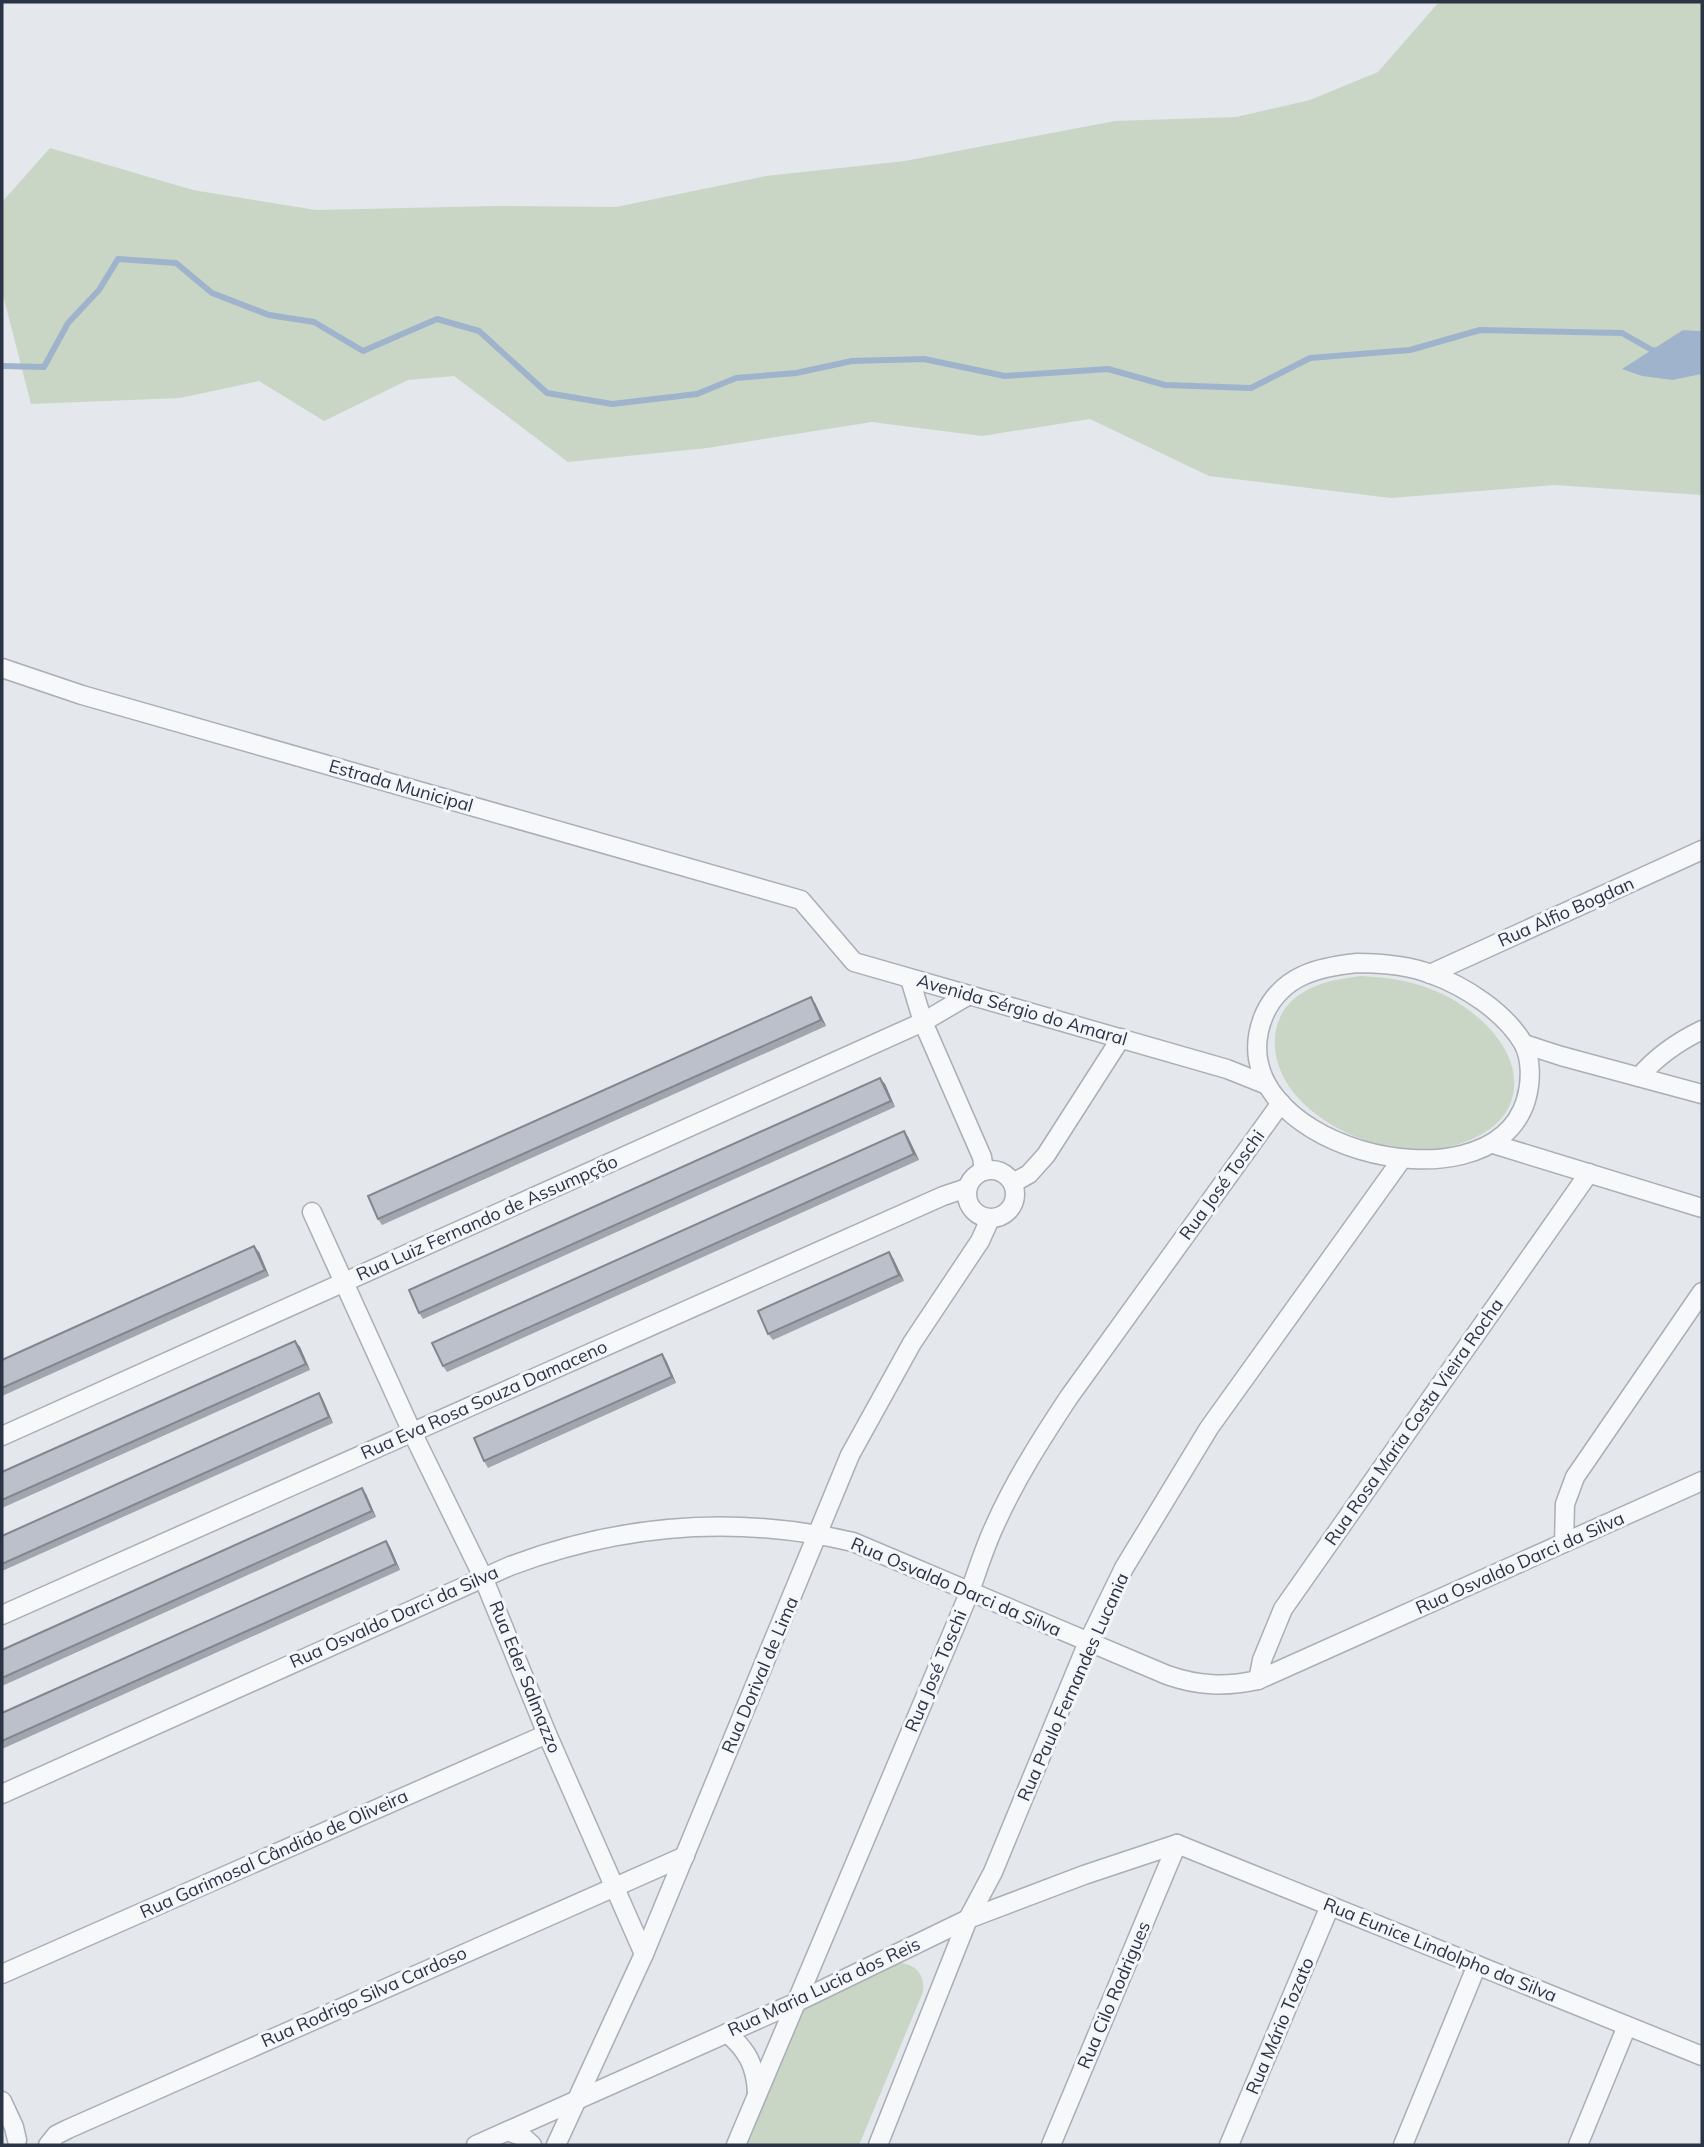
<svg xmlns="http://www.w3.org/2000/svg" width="1704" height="2147" font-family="Mulish,sans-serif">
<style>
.green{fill:#c9d6c5}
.water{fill:#9fb4cc}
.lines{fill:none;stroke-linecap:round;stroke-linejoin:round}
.stream{stroke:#9fb4cc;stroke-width:6}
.street-casing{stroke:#a9aeb7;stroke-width:21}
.street{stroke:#f7f8fa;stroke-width:18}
.wall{fill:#a1a5ae}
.shaded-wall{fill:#83868d}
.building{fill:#bbc0ca;stroke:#83868d;stroke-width:2}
.labels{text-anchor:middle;stroke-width:6;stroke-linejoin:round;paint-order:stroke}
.street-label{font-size:18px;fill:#2b3445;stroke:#f4f6f9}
</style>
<rect width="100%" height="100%" fill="#e4e7ec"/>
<g class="green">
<polygon points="1439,2 1702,2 1702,331 1683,330 1673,380 1702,374 1702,495 1554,485 1391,498 1209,476 1090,419 982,436 872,422 707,448 568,462 454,376 408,380 324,421 259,381 180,398 31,404 2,291 2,202 50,148 193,190 316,210 495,206 616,207 766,176 905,161 1115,121 1236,117 1310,100 1378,72"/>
<path d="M1360,976C1385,977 1409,980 1433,990C1474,1006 1528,1052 1511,1102C1503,1124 1481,1137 1459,1144C1404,1161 1331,1138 1294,1093C1270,1064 1265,1019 1299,995C1318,982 1338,979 1360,976Z"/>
<path d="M899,1963C916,1964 925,1975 923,1992L859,2145H747L801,2008Z"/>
</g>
<polygon class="water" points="1683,330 1702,331 1702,374 1673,380 1642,376 1622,369"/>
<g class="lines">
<polyline class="stream" points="2,366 44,367 68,323 99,290 118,259 176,263 212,293 269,315 314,322 363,351 437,319 479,331 547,393 612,404 697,394 736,378 796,373 852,361 924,359 1005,376 1108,369 1165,385 1251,388 1310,358 1410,350 1480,330 1622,333 1652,350 1659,351"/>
<defs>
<g id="street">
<polyline points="2,668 82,695 801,900 854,962 1227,1069 1267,1085"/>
<path d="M1357,963C1382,963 1407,965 1431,974C1464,986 1504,1011 1523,1043C1532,1059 1531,1083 1526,1100C1490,1219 1207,1143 1265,1013C1283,975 1319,967 1357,963Z"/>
<polyline points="1430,974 1702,850"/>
<polyline points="910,979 923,1022 982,1157 984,1171"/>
<polyline points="1524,1044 1561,1056 1702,1094"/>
<path d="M1639,1077C1657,1056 1677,1042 1702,1030"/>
<polyline points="1493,1144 1702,1208"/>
<circle cx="991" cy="1194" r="24"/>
<polyline points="1013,1183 1029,1174 1046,1155 1121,1038"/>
<polyline points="312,1212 412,1432 483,1577 547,1734 644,1954"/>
<polyline points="2,1436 923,1022 969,995"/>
<polyline points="1564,1543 1565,1504 1575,1477 1702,1292"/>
<polyline points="2,1615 943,1196 967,1188"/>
<polyline points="1258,1680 1262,1660 1283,1609 1589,1173"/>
<path d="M2,1794L510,1566C621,1524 737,1515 853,1542L1167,1675C1198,1686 1226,1687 1258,1680L1702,1481"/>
<polyline points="1177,1844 1702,2056"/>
<polyline points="2,1974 547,1734"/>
<path d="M727,2033C747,2050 756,2066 757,2093"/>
<polyline points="2,2101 14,2127 17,2140"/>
<polyline points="508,2131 523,2137 532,2145"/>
<polyline points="48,2145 56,2135 68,2129 685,1856"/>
<polyline points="476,2145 797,2002 968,1919 1084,1875 1177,1844"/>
<polyline points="556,2145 644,1954 850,1455 912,1343 980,1241 990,1219"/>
<path d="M736,2145L970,1591C978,1569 985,1546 995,1525C1015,1480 1042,1438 1069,1397L1281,1103"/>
<polyline points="878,2145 968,1919 993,1872 1088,1642 1124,1568 1209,1428 1402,1159"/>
<polyline points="1051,2145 1177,1844"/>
<polyline points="1229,2145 1330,1906"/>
<polyline points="1403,2145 1477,1965"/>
<polyline points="1578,2145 1627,2026"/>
</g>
</defs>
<use href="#street" class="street-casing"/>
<use href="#street" class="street"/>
</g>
<g class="wall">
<polygon points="815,1003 826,1026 382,1225 378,1219"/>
<polygon points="885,1084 895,1107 423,1319 419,1313"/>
<polygon points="904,1131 908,1137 919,1160 447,1372 443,1366"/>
<polygon points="259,1252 269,1276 2,1396 2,1360"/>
<polygon points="893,1258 904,1281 773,1340 768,1334"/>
<polygon points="295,1341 300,1347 310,1370 2,1508 2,1472"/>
<polygon points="666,1360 676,1383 488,1468 484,1461"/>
<polygon points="319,1393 323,1400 333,1423 2,1571 2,1536"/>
<polygon points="366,1494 376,1517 2,1686 2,1650"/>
<polygon points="386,1541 390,1547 400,1570 2,1749 2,1713"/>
</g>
<g class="shaded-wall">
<polygon points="811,997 815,1003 826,1026 821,1020"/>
<polygon points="880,1078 885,1084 895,1107 891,1101"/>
<polygon points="904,1131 908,1137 919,1160 914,1154"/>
<polygon points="254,1246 259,1252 269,1276 265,1270"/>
<polygon points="889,1252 893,1258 904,1281 899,1275"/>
<polygon points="295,1341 300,1347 310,1370 306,1364"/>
<polygon points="662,1354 666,1360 676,1383 672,1377"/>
<polygon points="319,1393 323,1400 333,1423 329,1417"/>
<polygon points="362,1488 366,1494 376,1517 372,1511"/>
<polygon points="386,1541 390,1547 400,1570 396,1564"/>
</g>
<g class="building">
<polygon points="811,997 821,1020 378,1219 368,1196"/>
<polygon points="880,1078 891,1101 419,1313 409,1290"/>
<polygon points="904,1131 914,1154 443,1366 432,1343"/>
<polygon points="254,1246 265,1270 2,1388 2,1360"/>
<polygon points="889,1252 899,1275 768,1334 758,1311"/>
<polygon points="295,1341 306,1364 2,1500 2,1472"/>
<polygon points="662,1354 672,1377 484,1461 474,1438"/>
<polygon points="319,1393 329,1417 2,1564 2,1536"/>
<polygon points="362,1488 372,1511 2,1678 2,1650"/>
<polygon points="386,1541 396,1564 2,1741 2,1713"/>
</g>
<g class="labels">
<g class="street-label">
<text transform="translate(401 786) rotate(16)" y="6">Estrada Municipal</text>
<text transform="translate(1566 912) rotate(-24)" y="6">Rua Alfio Bogdan</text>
<text transform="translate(1022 1010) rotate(16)" y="6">Avenida Sérgio do Amaral</text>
<text transform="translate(1222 1185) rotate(-54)" y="6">Rua José Toschi</text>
<text transform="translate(487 1218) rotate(-24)" y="6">Rua Luiz Fernando de Assumpção</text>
<text transform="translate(484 1400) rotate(-24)" y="6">Rua Eva Rosa Souza Damaceno</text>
<text transform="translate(1414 1422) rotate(-55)" y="6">Rua Rosa Maria Costa Vieira Rocha</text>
<text transform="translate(1520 1563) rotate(-24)" y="6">Rua Osvaldo Darci da Silva</text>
<text transform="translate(956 1587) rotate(23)" y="6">Rua Osvaldo Darci da Silva</text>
<text transform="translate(394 1617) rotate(-24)" y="6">Rua Osvaldo Darci da Silva</text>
<text transform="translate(936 1671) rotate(-67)" y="6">Rua José Toschi</text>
<text transform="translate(760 1675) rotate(-67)" y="6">Rua Dorival de Lima</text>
<text transform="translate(525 1677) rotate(68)" y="6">Rua Eder Salmazzo</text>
<text transform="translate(1073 1687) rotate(-66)" y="6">Rua Paulo Fernandes Lucania</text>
<text transform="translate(274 1854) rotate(-24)" y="6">Rua Garimosal Cândido de Oliveira</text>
<text transform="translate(1440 1950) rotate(22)" y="6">Rua Eunice Lindolpho da Silva</text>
<text transform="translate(824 1987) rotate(-25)" y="6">Rua Maria Lucia dos Reis</text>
<text transform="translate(1114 1995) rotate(-67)" y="6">Rua Cilo Rodrigues</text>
<text transform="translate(364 1997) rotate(-24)" y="6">Rua Rodrigo Silva Cardoso</text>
<text transform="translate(1280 2026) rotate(-67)" y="6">Rua Mário Tozato</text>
</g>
</g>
<rect width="1704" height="2147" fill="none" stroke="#2b3445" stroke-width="7"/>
</svg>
